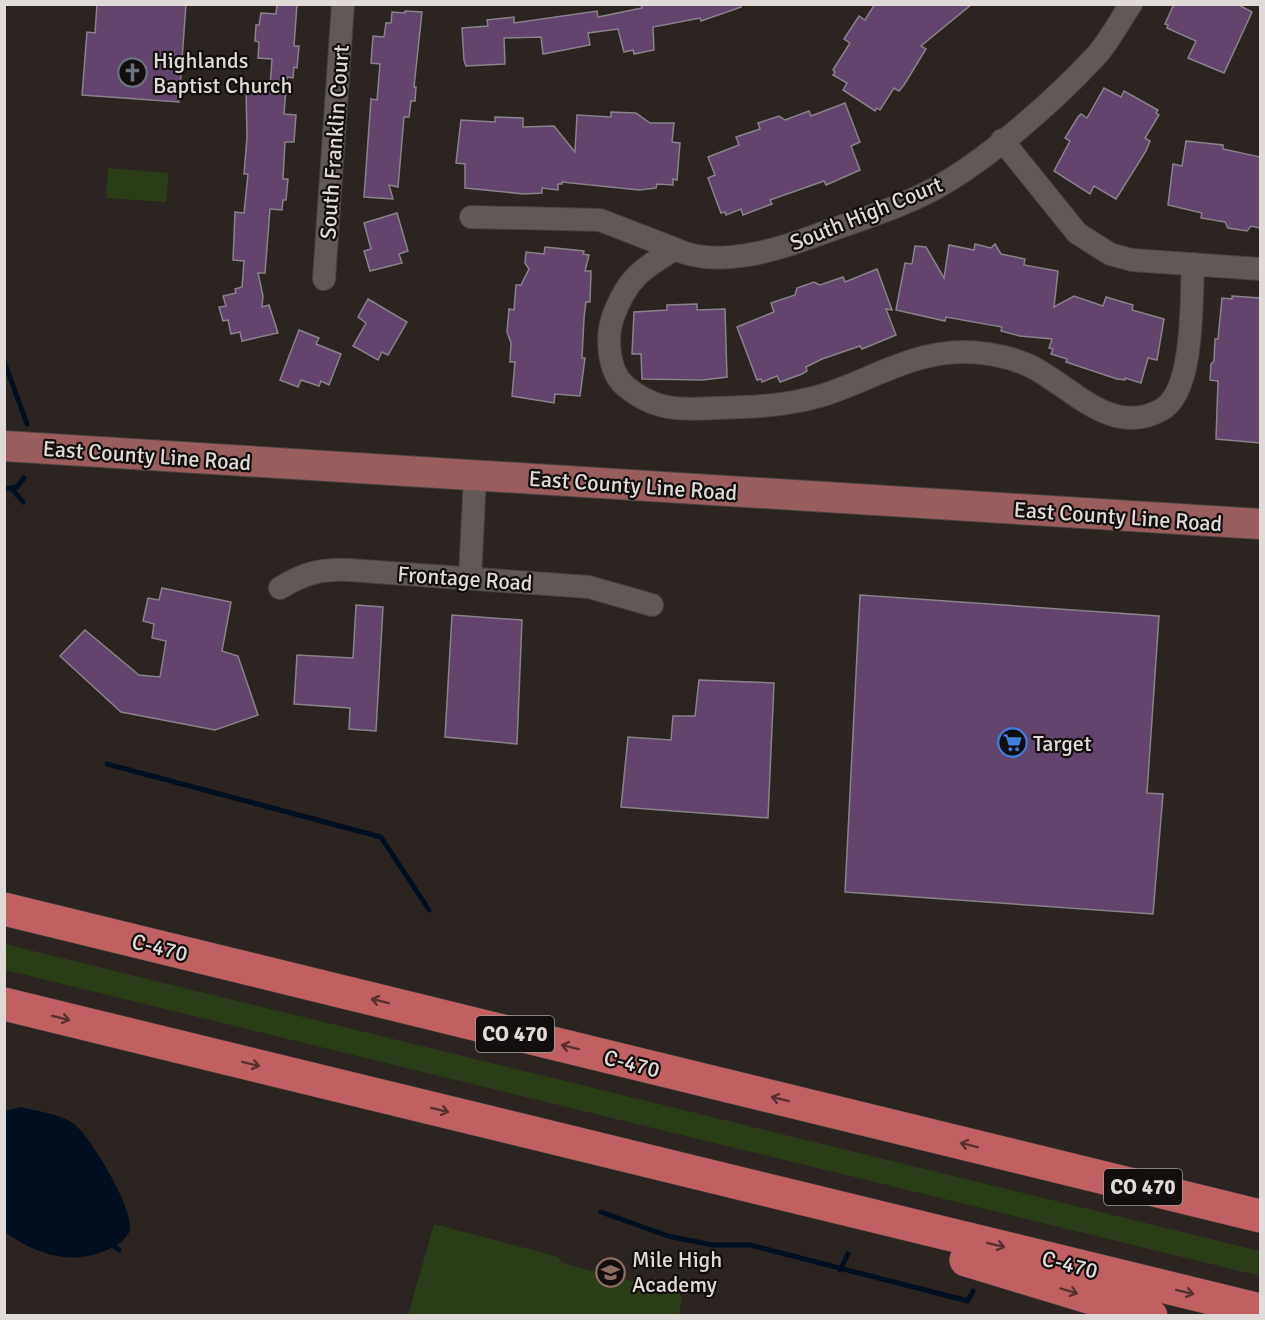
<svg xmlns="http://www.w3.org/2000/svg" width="1265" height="1320" font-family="Signika,sans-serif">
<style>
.green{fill:#2a3c18}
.water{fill:#000f1f}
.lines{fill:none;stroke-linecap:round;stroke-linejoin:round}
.stream{stroke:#000f1f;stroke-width:5}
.building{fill:#62446d;stroke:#88838a;stroke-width:1.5}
.minor-casing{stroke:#484341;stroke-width:24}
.major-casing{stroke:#484341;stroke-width:32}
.highway-casing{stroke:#484341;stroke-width:34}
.minor{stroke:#625956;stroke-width:22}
.major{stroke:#9a5d5e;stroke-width:30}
.highway{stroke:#c06063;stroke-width:33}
.oneway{stroke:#572f2f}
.labels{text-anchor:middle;stroke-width:4.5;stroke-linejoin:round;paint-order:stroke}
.shield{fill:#110e0d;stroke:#a29e9c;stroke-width:1.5}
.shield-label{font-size:21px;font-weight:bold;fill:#e0dbd9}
.poi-label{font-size:22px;fill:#e0dbd9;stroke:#110e0d;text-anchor:start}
.street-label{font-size:22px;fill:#e0dbd9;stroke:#110e0d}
</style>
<rect width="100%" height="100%" fill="#2b2421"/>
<g class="green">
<polygon points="108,168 169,173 166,202 106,198"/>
<polygon points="5,944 1260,1251 1260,1276 5,970"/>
<polygon points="434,1224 556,1256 565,1264 679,1293 682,1297 679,1315 408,1315"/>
</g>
<path class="water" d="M21,1107C37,1111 59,1114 73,1123C90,1135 134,1209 130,1230C127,1239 119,1244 111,1248C74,1267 36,1255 5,1232V1111Z"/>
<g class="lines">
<g class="stream">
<polyline points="4,361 27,424"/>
<polyline points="4,489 17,487 24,478"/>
<polyline points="12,489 23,502"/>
<polyline points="107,764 381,837 429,910"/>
<polyline points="601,1212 668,1236 712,1245 750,1245 968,1301 973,1291"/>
<polyline points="110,1243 119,1250"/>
<polyline points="840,1270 848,1254"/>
</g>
</g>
<g class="building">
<polygon points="97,4 186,4 179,102 82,95 87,32 95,33"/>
<polygon points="277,4 297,4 294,46 299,46 297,68 294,67 293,78 287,77 284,114 296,115 294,142 285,142 283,179 288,179 286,200 283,200 282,210 270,209 265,273 258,273 263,296 262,307 269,305 278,333 242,341 240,332 231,334 228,320 223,321 219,307 226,306 223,296 236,293 235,289 242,287 244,261 233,260 235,212 244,213 248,174 244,174 247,138 246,87 270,87 272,59 258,58 259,42 255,41 256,25 259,25 261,13 276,14"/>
<polygon points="641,4 740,4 741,7 701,21 700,18 653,27 654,50 634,54 633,50 624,52 618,29 588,33 590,45 543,54 541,37 504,38 505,64 466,66 464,60 462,28 488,26 487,20 514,17 514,23 597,11 598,17 642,8"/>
<polygon points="875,4 972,4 921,46 926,49 904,85 899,91 894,88 880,110 877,108 875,111 843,90 847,83 833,75 835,72 833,70 850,43 844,39 859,16 865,20"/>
<polygon points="1174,4 1237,4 1252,12 1224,73 1188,58 1196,41 1167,28 1168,25 1165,24"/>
<polygon points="405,11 422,12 414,87 416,87 415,101 411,101 409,117 404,117 398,187 389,185 393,199 364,197 371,99 377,100 380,64 371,63 373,36 384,37 386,23 391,23 392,12 405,13"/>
<polygon points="1104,88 1121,97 1124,91 1158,110 1156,113 1159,115 1145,138 1150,141 1146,151 1116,199 1094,186 1090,194 1054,171 1070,141 1065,138 1078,117 1081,114 1087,118"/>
<polygon points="845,103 860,142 851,146 860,170 826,185 824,181 770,200 772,204 743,215 741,209 726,215 725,212 721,213 708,178 715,175 708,157 739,145 736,137 760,129 758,123 779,116 785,120 809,111 811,116"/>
<polygon points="611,112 636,113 650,123 674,123 672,142 680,143 677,180 673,179 673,185 657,184 656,188 639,190 562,182 562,184 558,184 558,190 542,188 542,193 524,194 465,188 465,164 456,163 461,120 495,122 495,117 523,118 523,127 554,126 575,152 577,115 611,117"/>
<polygon points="1186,141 1223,145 1223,149 1260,157 1260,228 1251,226 1247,231 1228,228 1225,222 1201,218 1202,213 1168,205 1173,164 1182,166"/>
<polygon points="397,213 408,251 399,254 402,263 370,271 364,251 371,249 364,223"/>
<polygon points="975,244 991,248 995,244 1001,254 1025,259 1024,265 1058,271 1054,307 1074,296 1103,306 1106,297 1133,305 1132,310 1164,319 1157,360 1148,358 1141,383 1125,378 1125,380 1117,379 1066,362 1067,359 1051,354 1053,349 1049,348 1052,339 1020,336 1001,331 1002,327 946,317 945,321 896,310 905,263 912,264 915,246 926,247 944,278 949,245 974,250"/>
<polygon points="545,247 584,251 583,254 589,255 585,271 591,271 590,302 586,302 584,318 582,358 585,358 580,396 555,394 554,403 512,396 515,362 510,362 511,343 507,332 509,309 514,310 516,285 521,285 529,269 525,263 526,252 544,254"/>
<polygon points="877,269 892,310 886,309 896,335 862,349 860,346 822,359 806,367 807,371 802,374 780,382 777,376 762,382 761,379 757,380 737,327 774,312 771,303 795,295 797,288 814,282 820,285 843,277 845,282"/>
<polygon points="1232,296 1260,298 1260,443 1216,439 1218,381 1210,380 1211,364 1214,361 1215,339 1218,339 1222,298 1232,299"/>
<polygon points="368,299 407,322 388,355 382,352 378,360 353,346 366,323 358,317"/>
<polygon points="697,304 697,310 725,309 727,377 703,380 642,379 641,354 632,354 634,312 667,310 667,305"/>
<polygon points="299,330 319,338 316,344 341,354 329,385 321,381 319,386 301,380 298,387 280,380"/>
<polygon points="162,588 231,602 222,651 238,656 258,715 215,730 121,712 60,656 85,630 139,675 160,677 166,641 152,638 154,624 143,621 148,598 159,600"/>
<polygon points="860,595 1159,616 1147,793 1163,794 1153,914 845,892"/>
<polygon points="356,605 383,607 376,731 349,729 350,708 294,704 297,655 353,658"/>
<polygon points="452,615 522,620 517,744 445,737"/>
<polygon points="699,680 774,683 768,818 621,807 628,737 671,740 673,716 695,716"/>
</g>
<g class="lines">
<defs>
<g id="minor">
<path d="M1131,4C1119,22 1109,42 1095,57C1055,100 984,163 932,190C896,209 856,221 817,235C777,250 717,269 675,249C642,269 627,278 613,317C606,337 608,370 624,385C654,411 680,410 717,408C752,407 785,406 820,396C867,382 911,352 962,352C984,352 1007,356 1028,365C1071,385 1110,438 1161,410C1195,392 1191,299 1193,264"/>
<polyline points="1002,140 1077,233 1110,254 1132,260 1260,269"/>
<polyline points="471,217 600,220 675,249"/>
<polyline points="324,279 343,4"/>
<polyline points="470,578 475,476"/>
<path d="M280,588C304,573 321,569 349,570L589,587L652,605"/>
</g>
<polyline id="major" points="4,446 1260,524"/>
<g id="highway">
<polyline points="4,909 1260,1216"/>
<polyline points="4,1004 1260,1310"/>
<polyline points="966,1260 1151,1316"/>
</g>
</defs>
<use href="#minor" class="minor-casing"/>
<use href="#major" class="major-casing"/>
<use href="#highway" class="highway-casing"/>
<use href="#minor" class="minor"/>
<use href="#major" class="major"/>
<use href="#highway" class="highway"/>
</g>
<defs><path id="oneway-shaft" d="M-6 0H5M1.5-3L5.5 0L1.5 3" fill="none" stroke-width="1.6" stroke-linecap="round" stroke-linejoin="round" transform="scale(1.5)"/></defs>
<g class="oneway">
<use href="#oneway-shaft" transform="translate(380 1001) rotate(-166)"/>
<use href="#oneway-shaft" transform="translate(61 1018) rotate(14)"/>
<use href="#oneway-shaft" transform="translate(570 1047) rotate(-166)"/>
<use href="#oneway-shaft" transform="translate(251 1064) rotate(14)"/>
<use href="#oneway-shaft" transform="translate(780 1099) rotate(-166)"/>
<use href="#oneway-shaft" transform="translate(440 1110) rotate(14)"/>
<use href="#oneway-shaft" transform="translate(969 1145) rotate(-166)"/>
<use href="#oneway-shaft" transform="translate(996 1245) rotate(14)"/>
<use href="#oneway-shaft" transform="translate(1069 1291) rotate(17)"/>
<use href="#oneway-shaft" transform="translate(1185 1292) rotate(14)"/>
</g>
<defs>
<symbol id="church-ring" viewBox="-11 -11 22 22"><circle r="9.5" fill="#110e0d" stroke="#6b7280" stroke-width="1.5"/><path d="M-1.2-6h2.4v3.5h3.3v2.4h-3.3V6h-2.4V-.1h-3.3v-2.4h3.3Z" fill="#6b7280"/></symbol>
<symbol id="supermarket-ring" viewBox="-11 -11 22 22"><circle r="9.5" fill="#110e0d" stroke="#3f7fe0" stroke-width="1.5"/><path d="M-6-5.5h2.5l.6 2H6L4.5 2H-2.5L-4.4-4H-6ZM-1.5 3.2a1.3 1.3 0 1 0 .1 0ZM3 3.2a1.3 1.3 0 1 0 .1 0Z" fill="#3f7fe0"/></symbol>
<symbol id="school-ring" viewBox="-11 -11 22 22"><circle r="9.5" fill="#110e0d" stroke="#8d6e63" stroke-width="1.5"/><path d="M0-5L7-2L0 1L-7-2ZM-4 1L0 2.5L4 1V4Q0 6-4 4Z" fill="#8d6e63"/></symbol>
</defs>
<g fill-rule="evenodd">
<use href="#church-ring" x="116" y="56" width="33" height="33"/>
<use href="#supermarket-ring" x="996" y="726" width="33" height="33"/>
<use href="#school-ring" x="594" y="1256" width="33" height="33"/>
</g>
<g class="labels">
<g class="shield">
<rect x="476" y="1016" width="78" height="36" rx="4.5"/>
<rect x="1104" y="1169" width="78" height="36" rx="4.5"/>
</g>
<g class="shield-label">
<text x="515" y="1041">CO 470</text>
<text x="1143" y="1194">CO 470</text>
</g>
<g class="poi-label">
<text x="153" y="68">Highlands<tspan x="153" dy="25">Baptist Church</tspan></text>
<text x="1033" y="751">Target</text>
<text x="632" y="1267">Mile High<tspan x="632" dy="25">Academy</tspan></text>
</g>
<g class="street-label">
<text transform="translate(334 142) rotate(-86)" y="8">South Franklin Court</text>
<text transform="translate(866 213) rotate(-22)" y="8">South High Court</text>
<text transform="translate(147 455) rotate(4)" y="8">East County Line Road</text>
<text transform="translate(633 485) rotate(4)" y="8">East County Line Road</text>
<text transform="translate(1118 516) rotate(4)" y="8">East County Line Road</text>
<text transform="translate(465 578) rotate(4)" y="8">Frontage Road</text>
<text transform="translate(160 947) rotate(14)" y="8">C-470</text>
<text transform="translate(632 1063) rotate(14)" y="8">C-470</text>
<text transform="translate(1070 1264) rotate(14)" y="8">C-470</text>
</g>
</g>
<rect width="1265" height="1320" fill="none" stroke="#e0dbd9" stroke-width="12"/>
</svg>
